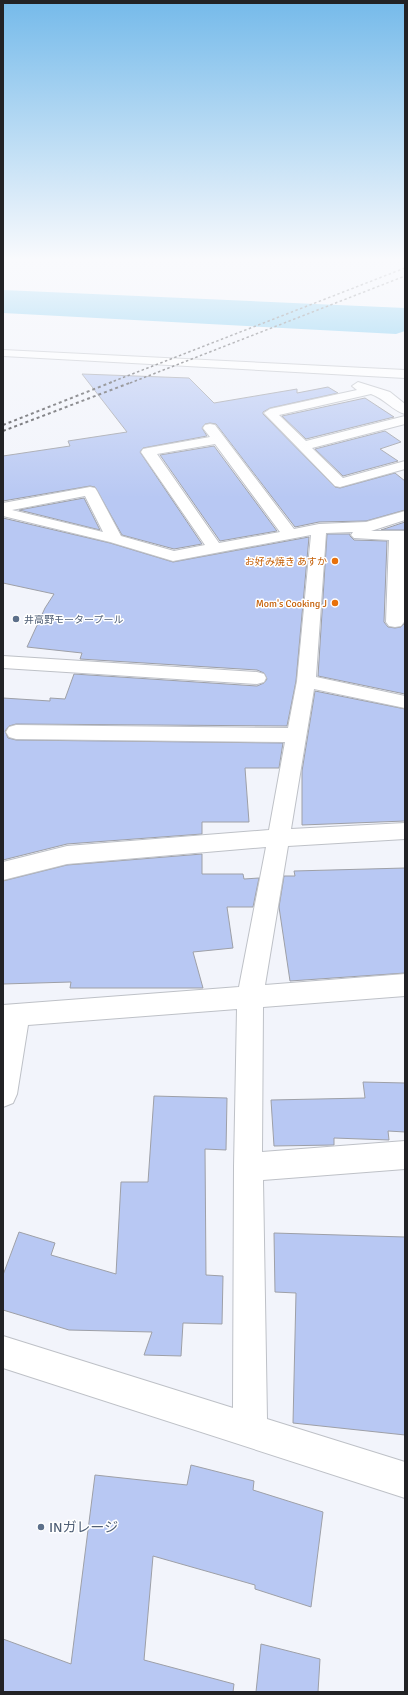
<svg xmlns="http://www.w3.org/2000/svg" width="408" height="1695" font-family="Signika,'Noto Sans JP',sans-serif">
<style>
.water{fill:#69c3ee}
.building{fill:#b8c8f3;stroke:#9ea0a7}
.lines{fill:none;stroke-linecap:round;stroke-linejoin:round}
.minor-casing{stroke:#bec1c7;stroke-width:2}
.minor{fill:#fff;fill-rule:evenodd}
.rail-far1{stroke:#48484c;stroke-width:1.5;stroke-dasharray:2.5 2.5;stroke-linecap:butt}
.rail{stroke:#48484c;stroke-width:2;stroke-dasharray:3 3;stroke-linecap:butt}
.food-dot{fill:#e8710a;stroke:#fff;stroke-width:1.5}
.service-dot{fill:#5c6f8a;stroke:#fff;stroke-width:1.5}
.labels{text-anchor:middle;stroke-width:3;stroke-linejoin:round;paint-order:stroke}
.far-food-label{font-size:10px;fill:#c56008;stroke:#fff;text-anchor:end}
.far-service-label{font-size:10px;fill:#4e5e75;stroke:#fff;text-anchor:start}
.near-service-label{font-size:14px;fill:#4e5e75;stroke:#fff;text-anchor:start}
</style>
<rect width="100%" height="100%" fill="#f2f4fb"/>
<polygon class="water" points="3,290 405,308 405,331 396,334 3,313"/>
<g class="building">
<polygon points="82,374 189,378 214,403 297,389 297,393 328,387 338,393 270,408 263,412 263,414 335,487 340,488 395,473 405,481 405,510 366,521 319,522 295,527 216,424 210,423 205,424 202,428 207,436 143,448 140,452 202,544 174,549 122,535 95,487 90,486 3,501 3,456 70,446 68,441 127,432"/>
<polygon points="365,398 394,417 306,439 282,416"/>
<polygon points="385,431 401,442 380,449 398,461 343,476 315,449"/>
<polygon points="214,446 277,531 220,541 160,455"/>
<polygon points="84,498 100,530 19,510"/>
<polygon points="3,518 110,543 173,562 309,537 296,681 287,726 16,724 9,726 5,731 8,738 16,740 283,743 279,768 245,768 249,822 202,822 202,834 67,844 3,860 3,698 50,701 50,698 65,699 74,674 257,686 264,683 267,679 264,673 257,670 80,659 82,653 27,647 45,608 54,594 3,583"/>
<polygon points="405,522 405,530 381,530"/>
<polygon points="327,534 350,534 350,536 354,540 387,541 384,622 388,627 395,628 401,627 405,623 405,694 318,676"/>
<polygon points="315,691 405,709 405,821 302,825 302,771"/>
<polygon points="202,854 202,874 243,874 244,879 259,878 253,907 227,907 233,948 193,952 203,988 70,988 71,982 3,984 3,881 67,865"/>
<polygon points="405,868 405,973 290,981 279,907 284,876 295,876 294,871"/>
<polygon points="363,1082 405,1083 405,1132 388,1131 389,1140 334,1138 334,1145 274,1146 271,1100 365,1098"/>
<polygon points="154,1096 227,1098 226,1150 205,1149 206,1275 223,1276 222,1324 183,1323 181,1356 144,1355 152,1332 69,1330 3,1310 3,1275 19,1232 55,1243 51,1255 116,1274 121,1182 148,1182"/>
<polygon points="274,1233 405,1237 405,1435 293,1423 296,1293 275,1292"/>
<polygon points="191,1465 254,1481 253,1490 323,1512 311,1607 255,1589 255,1585 153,1556 144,1660 234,1684 233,1692 3,1692 3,1639 71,1664 95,1475 187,1485"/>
<polygon points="261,1644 320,1659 318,1692 256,1692"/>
</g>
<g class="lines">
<defs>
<g id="minor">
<polygon points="3,350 405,370 405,378 3,356"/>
<path d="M358,382L390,392L405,404V414C393,411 385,399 371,394L279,415L306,441L405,416V424L312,448L343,478L405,461V469L340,487L335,486L264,413L270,409L357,390L352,386Z"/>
<path d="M210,424L215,425L294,529L319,524L366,522L405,511V520L371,531H405L404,622L401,626L395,627L389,626L386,622L389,540L354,538L351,535L353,532L326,533L316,677L405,696V708L314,689L291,829L405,823V839L288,846L265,985L405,974V996L263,1007L262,1152L405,1141V1169L263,1180L267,1419L405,1462V1498L3,1368V1336L233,1408L234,1167L237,1009L28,1025L17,1094L13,1103L3,1107V1005L239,987L266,847L67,864L3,880V862L67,846L269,830L285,742L16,739L9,737L6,732L9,727L16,725L288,728L297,681L311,535L173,561L110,542L3,516V503L90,487L95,488L97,491L121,536L174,551L205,545L141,452L143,449L148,448L210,437L203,428L205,425ZM215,444L280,532L219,543L157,454ZM85,496L103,532L12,510Z"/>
<polygon points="3,656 257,672 264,674 266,678 264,682 257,684 3,668"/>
</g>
</defs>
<use href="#minor" class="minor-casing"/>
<use href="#minor" class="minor"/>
<g class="rail-far1">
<polyline points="109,383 405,268"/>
<polyline points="130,383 405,276"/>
</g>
<g class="rail">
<polyline points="3,425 112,382"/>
<polyline points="3,431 132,382"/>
</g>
</g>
<linearGradient id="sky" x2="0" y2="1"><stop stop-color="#75baea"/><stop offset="0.52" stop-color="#f9fafd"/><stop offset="1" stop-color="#f9fafd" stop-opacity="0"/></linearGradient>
<rect width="408" height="498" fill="url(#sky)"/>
<g class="food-dot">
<circle cx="335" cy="561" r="4"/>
<circle cx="335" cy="603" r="4"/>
</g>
<g class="service-dot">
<circle cx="16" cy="619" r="4"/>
<circle cx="41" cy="1527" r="4"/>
</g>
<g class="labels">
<g class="far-food-label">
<text x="327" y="565">お好み焼き あすか</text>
<text x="327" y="607">Mom's Cooking J</text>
</g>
<g class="far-service-label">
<text x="24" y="623">井高野モータープール</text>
</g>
<g class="near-service-label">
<text x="49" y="1532">INガレージ</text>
</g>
</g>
<rect width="408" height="1695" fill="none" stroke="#222225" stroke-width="8"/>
</svg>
